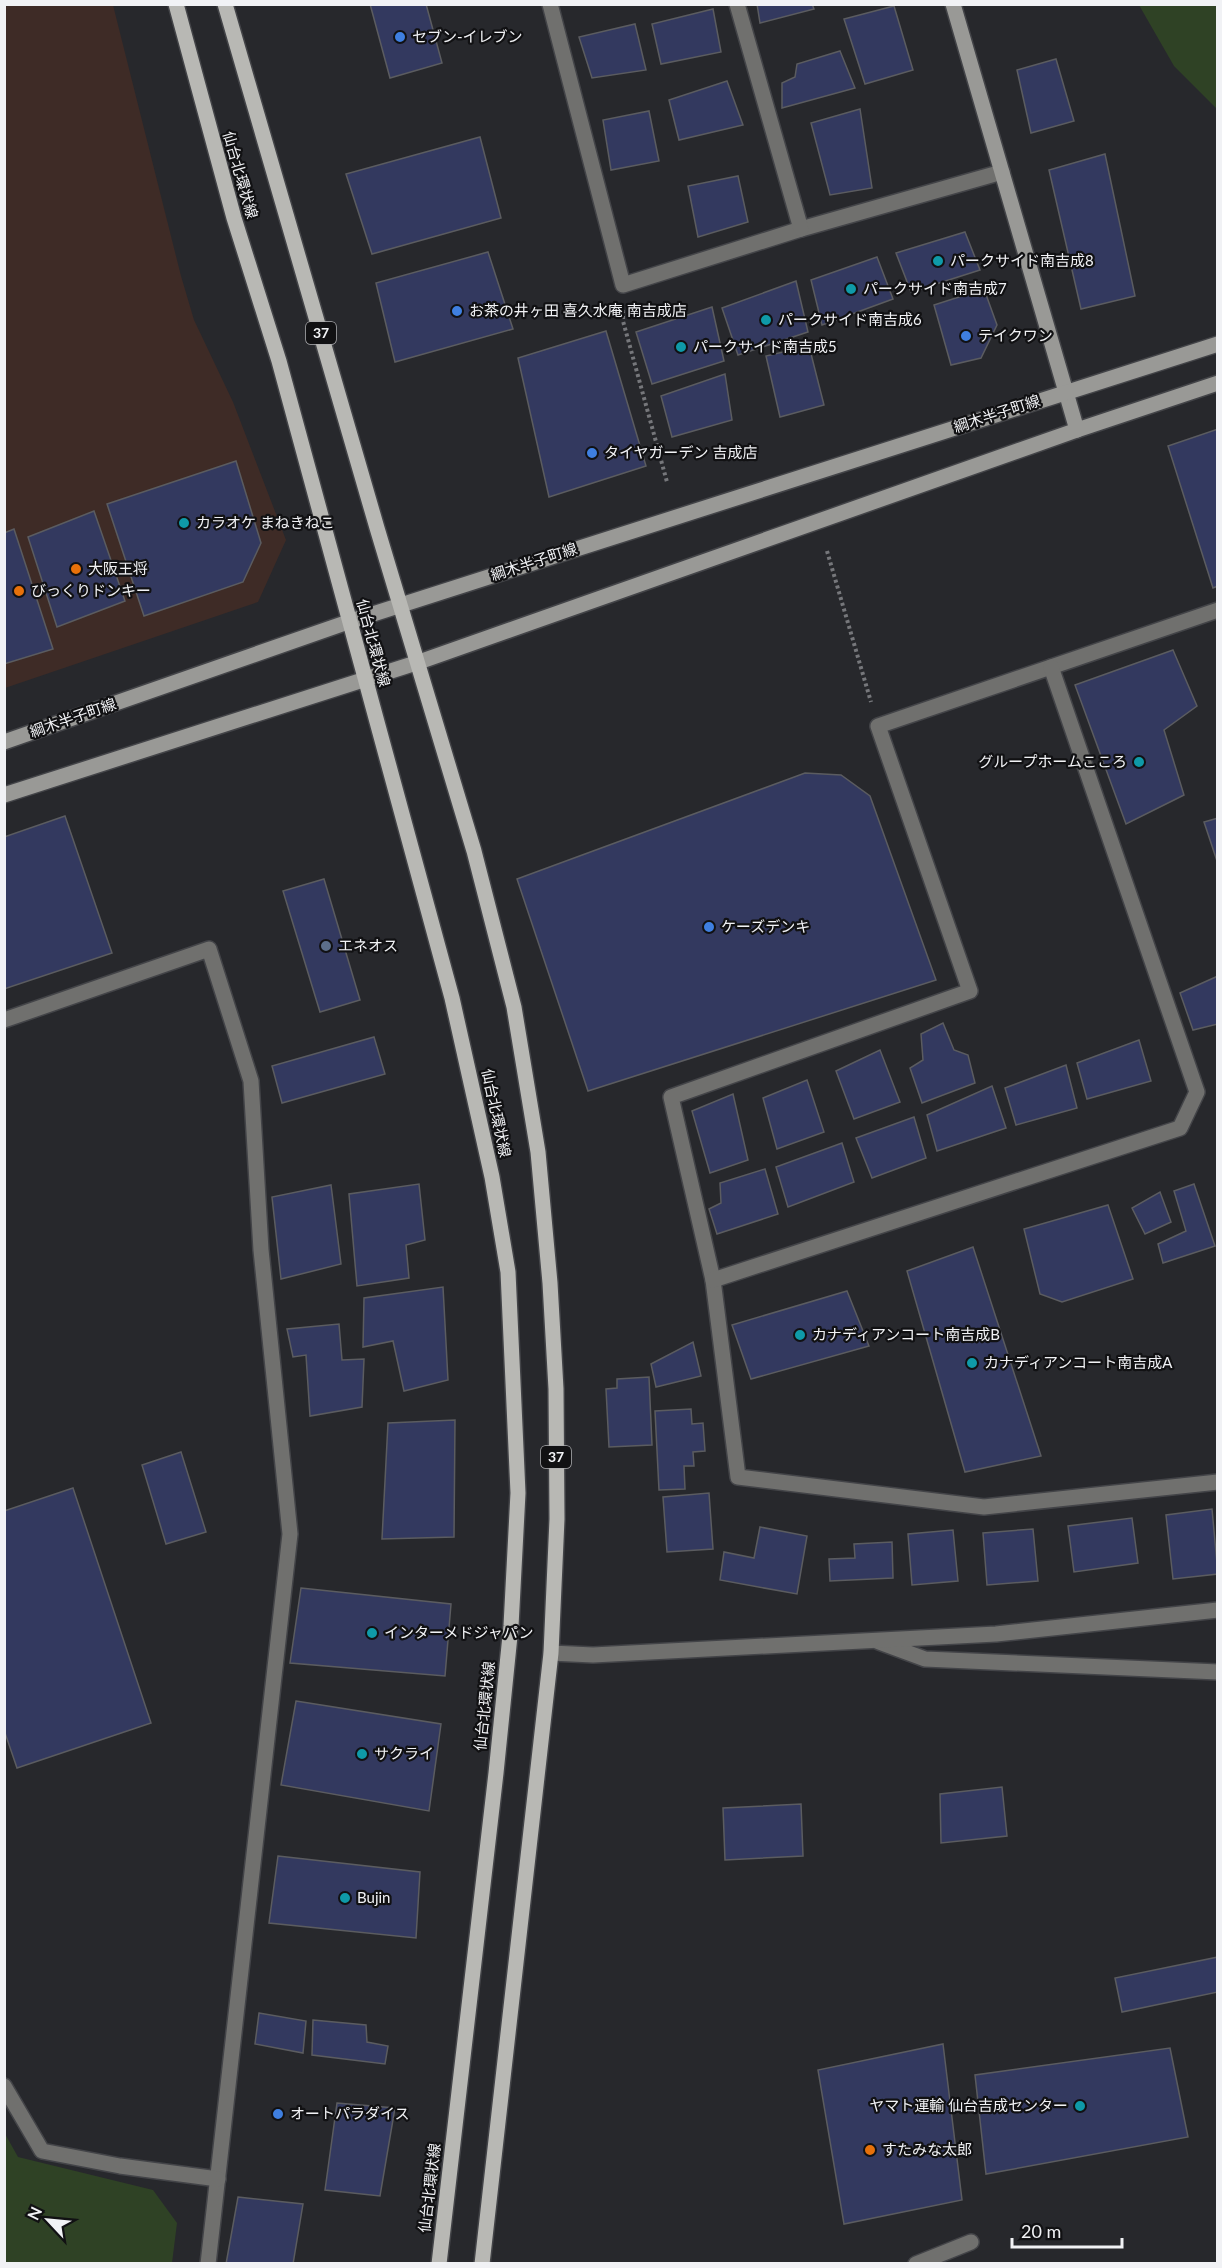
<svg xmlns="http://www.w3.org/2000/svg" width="1222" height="2268" font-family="Lato,'Noto Sans JP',sans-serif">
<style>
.commercial{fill:#3e2b26}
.green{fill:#2f4225}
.building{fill:#33395f;stroke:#5b5c60;stroke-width:1.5}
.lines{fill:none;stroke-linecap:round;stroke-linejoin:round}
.street-casing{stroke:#434448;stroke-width:18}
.secondary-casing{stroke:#434448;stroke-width:18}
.primary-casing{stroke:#434448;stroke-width:18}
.path{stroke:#76777b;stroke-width:4;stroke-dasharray:3 3;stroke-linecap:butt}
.street{stroke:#70706e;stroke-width:15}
.secondary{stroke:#999996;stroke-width:15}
.primary{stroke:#b8b8b4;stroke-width:15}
.shop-dot{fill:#3f7fe0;stroke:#111113;stroke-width:2}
.culture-dot{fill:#0f9aa8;stroke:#111113;stroke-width:2}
.food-dot{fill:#e8710a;stroke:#111113;stroke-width:2}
.service-dot{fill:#5c6f8a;stroke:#111113;stroke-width:2}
.labels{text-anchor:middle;stroke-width:4.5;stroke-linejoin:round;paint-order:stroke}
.shield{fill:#111113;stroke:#aeaeb1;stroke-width:1.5}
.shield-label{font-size:14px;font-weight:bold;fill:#f1f2f5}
.poi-label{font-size:15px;fill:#f1f2f5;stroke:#111113;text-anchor:start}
.street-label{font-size:15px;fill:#f1f2f5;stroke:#111113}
</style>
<rect width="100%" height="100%" fill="#27282c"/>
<polygon class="commercial" points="4,5 113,5 181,276 194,320 233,402 286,540 258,602 5,688"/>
<g class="green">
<polygon points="1139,5 1217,5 1217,109 1174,66"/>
<polygon points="4,2132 18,2157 153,2190 177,2223 172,2263 5,2263"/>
</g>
<g class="building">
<polygon points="370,4 426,4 442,63 390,78"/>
<polygon points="757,4 812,4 814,9 760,23"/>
<polygon points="894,6 913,70 865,84 844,19"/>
<polygon points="713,9 721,52 661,64 652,24"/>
<polygon points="635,24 646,70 592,78 579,37"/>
<polygon points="840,51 855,88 782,108 782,83 795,77 797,64"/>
<polygon points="1056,59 1074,121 1031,133 1017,70"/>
<polygon points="727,81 743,125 679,140 669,100"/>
<polygon points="860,109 872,188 830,195 811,123"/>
<polygon points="649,111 659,161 611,170 603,120"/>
<polygon points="480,137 501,218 372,254 346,174"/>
<polygon points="1105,154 1135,296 1081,309 1049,170"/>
<polygon points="738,176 748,222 698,237 688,186"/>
<polygon points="965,232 980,270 911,292 896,253"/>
<polygon points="488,252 513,329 395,362 376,283"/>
<polygon points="877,257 893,299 822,325 811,280"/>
<polygon points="796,281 808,332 738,355 722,308"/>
<polygon points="984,289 997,325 981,358 951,365 934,305"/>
<polygon points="712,307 724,361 652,384 636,332"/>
<polygon points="606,331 646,466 549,497 518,358"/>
<polygon points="809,346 824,405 780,417 766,356"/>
<polygon points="725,374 732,420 672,437 661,396"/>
<polygon points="1218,429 1218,586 1213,588 1168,446"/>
<polygon points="236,461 261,543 243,582 144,616 107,504"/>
<polygon points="94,511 125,601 57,627 28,537"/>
<polygon points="14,529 53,649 4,664 4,533"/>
<polygon points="1173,650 1197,706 1164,730 1184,795 1126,824 1075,685"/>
<polygon points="805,773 841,775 870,796 936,980 588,1091 517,879"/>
<polygon points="65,816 112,953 4,989 4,837"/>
<polygon points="1218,818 1218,864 1204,822"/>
<polygon points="324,879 360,1000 320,1012 283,891"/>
<polygon points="1218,976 1218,1024 1193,1030 1180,993"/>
<polygon points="943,1023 954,1050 968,1055 975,1083 922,1103 910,1068 923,1060 921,1034"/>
<polygon points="374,1037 385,1074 282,1103 272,1066"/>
<polygon points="1139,1040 1151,1081 1087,1099 1077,1063"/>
<polygon points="880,1050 900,1102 854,1119 836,1071"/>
<polygon points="1066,1065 1077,1108 1016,1125 1005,1088"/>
<polygon points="807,1080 824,1132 777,1149 763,1098"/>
<polygon points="992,1086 1006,1128 937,1151 927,1115"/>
<polygon points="733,1094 748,1160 710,1173 692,1111"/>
<polygon points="914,1117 926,1158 872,1178 856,1138"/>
<polygon points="842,1143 854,1182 788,1207 776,1167"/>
<polygon points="765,1169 778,1214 717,1234 709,1209 721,1203 720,1183"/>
<polygon points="419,1184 425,1240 406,1245 409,1278 357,1286 349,1194"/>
<polygon points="1194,1184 1215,1246 1163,1263 1158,1244 1186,1231 1174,1191"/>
<polygon points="331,1185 341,1264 281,1279 272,1197"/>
<polygon points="1160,1192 1171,1222 1145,1234 1132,1208"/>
<polygon points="1108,1205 1133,1279 1062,1302 1040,1294 1024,1229"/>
<polygon points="973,1247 1041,1456 965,1472 907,1271"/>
<polygon points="443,1287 448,1380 404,1391 393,1341 363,1347 364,1298"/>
<polygon points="847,1291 869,1346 751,1379 732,1325"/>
<polygon points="339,1324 342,1360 364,1359 362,1407 310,1416 306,1355 293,1357 287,1329"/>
<polygon points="693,1342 701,1376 656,1387 651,1364"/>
<polygon points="649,1377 652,1445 609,1447 606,1389 617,1388 617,1379"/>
<polygon points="691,1409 692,1424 703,1423 705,1451 693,1452 694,1466 684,1466 685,1489 659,1490 655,1411"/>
<polygon points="455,1420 454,1537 382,1539 388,1423"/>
<polygon points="181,1452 206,1532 166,1544 142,1465"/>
<polygon points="73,1488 151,1723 17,1768 4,1730 4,1511"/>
<polygon points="709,1493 713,1549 667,1552 663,1497"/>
<polygon points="1212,1509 1218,1574 1173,1579 1166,1515"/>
<polygon points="1132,1518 1138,1563 1074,1572 1068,1526"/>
<polygon points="760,1527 807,1536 797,1594 720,1580 724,1552 754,1558"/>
<polygon points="1033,1529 1038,1581 987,1585 983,1533"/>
<polygon points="953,1530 958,1581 912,1585 908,1534"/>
<polygon points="892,1542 893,1578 830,1581 829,1559 855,1558 854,1544"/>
<polygon points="301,1588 451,1604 445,1676 290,1663"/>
<polygon points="296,1701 441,1724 429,1811 281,1785"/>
<polygon points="1002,1787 1007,1836 941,1843 940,1794"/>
<polygon points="801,1804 803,1856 725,1860 723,1808"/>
<polygon points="278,1856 420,1872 416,1938 269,1923"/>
<polygon points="1218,1957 1218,1992 1122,2012 1115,1978"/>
<polygon points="259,2013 306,2021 303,2053 255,2044"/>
<polygon points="313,2020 366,2025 367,2042 388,2046 385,2064 312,2055"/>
<polygon points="943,2044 962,2200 844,2224 818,2070"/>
<polygon points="1170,2048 1188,2137 986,2174 975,2075"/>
<polygon points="337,2103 395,2108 380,2196 325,2190"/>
<polygon points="238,2197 303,2204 293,2264 226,2264"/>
</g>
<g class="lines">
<defs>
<g id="street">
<polyline points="550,4 623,285 801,229 1002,172"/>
<polyline points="737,4 801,229"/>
<polyline points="1218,610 878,726 970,991 671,1097 713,1280 738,1477 984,1507 1218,1482"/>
<polyline points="4,1020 209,949 251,1081 261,1250 290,1534 208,2264"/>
<polyline points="713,1280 1180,1128 1197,1092 1051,667"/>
<polyline points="879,1642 925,1659 1218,1672"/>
<polyline points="551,1653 593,1655 996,1634 1218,1610"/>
<polyline points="4,2086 42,2151 120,2166 218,2179"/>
<polyline points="916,2264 971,2242"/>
</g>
<g id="secondary">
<polyline points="953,4 1077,430"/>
<polyline points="4,742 348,622 1218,344"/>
<polyline points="4,795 419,662 1077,430 1218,383"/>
</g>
<g id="primary">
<polyline points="176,4 234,218 279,361 452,998 492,1177 508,1272 518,1493 511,1626 496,1773 439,2264"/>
<polyline points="225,4 377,528 474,851 514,1007 538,1152 550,1283 556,1389 557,1519 551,1653 482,2264"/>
</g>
</defs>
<use href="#street" class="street-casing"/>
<use href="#secondary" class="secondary-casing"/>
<use href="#primary" class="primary-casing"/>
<g class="path">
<polyline points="623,310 623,321 667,482"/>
<polyline points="827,551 871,702"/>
</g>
<use href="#street" class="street"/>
<use href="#secondary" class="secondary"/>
<use href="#primary" class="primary"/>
</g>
<g class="shop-dot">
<circle cx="400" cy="37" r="6"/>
<circle cx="457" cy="311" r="6"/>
<circle cx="966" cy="336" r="6"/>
<circle cx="592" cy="453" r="6"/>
<circle cx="709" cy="927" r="6"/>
<circle cx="278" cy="2114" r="6"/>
</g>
<g class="culture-dot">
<circle cx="938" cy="261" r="6"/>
<circle cx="851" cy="289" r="6"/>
<circle cx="766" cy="320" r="6"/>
<circle cx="681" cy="347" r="6"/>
<circle cx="184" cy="523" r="6"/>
<circle cx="1139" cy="762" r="6"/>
<circle cx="800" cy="1335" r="6"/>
<circle cx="972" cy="1363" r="6"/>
<circle cx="372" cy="1633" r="6"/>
<circle cx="362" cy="1754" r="6"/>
<circle cx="345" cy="1898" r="6"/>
<circle cx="1080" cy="2106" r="6"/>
</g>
<g class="food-dot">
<circle cx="76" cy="569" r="6"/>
<circle cx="19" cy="591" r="6"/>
<circle cx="870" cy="2150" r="6"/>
</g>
<circle class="service-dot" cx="326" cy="946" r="6"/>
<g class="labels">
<g class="shield">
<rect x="306" y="322" width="30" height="22" rx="4.5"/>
<rect x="541" y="1446" width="30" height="22" rx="4.5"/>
</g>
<g class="shield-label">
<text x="321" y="338">37</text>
<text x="556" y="1462">37</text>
</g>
<g class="poi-label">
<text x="412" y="42">セブン-イレブン</text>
<text x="950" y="266">パークサイド南吉成8</text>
<text x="863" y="294">パークサイド南吉成7</text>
<text x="469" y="316">お茶の井ヶ田 喜久水庵 南吉成店</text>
<text x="778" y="325">パークサイド南吉成6</text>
<text x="978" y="341">テイクワン</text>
<text x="693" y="352">パークサイド南吉成5</text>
<text x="604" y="458">タイヤガーデン 吉成店</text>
<text x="196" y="528">カラオケ まねきねこ</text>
<text x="88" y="574">大阪王将</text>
<text x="31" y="596">びっくりドンキー</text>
<text x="1127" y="767" text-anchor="end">グループホームこころ</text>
<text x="721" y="932">ケーズデンキ</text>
<text x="338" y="951">エネオス</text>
<text x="812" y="1340">カナディアンコート南吉成B</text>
<text x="984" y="1368">カナディアンコート南吉成A</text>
<text x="384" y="1638">インターメドジャパン</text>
<text x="374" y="1759">サクライ</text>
<text x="357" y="1903">Bujin</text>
<text x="1068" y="2111" text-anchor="end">ヤマト運輸 仙台吉成センター</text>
<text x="290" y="2119">オートパラダイス</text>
<text x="882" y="2155">すたみな太郎</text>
</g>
<g class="street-label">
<text transform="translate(240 175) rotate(74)" y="5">仙台北環状線</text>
<text transform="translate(997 414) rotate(-18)" y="5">綱木半子町線</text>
<text transform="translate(534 562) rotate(-18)" y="5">綱木半子町線</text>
<text transform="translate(373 643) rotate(75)" y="5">仙台北環状線</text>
<text transform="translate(73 718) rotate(-19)" y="5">綱木半子町線</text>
<text transform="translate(496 1113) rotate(78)" y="5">仙台北環状線</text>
<text transform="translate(485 1706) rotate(-84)" y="5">仙台北環状線</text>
<text transform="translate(430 2188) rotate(-83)" y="5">仙台北環状線</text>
</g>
</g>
<rect width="1222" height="2268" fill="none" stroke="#f1f2f5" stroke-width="12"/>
<g transform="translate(48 2220) rotate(296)" stroke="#111113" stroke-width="4.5" paint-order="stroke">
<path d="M0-4.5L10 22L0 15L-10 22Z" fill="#f1f2f5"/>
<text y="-9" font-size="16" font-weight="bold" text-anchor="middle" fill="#f1f2f5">N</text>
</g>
<path d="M1012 2238v9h110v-9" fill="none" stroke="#f1f2f5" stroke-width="3"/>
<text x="1021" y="2238" font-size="18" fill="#f1f2f5" stroke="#111113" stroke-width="4.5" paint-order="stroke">20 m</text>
</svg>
